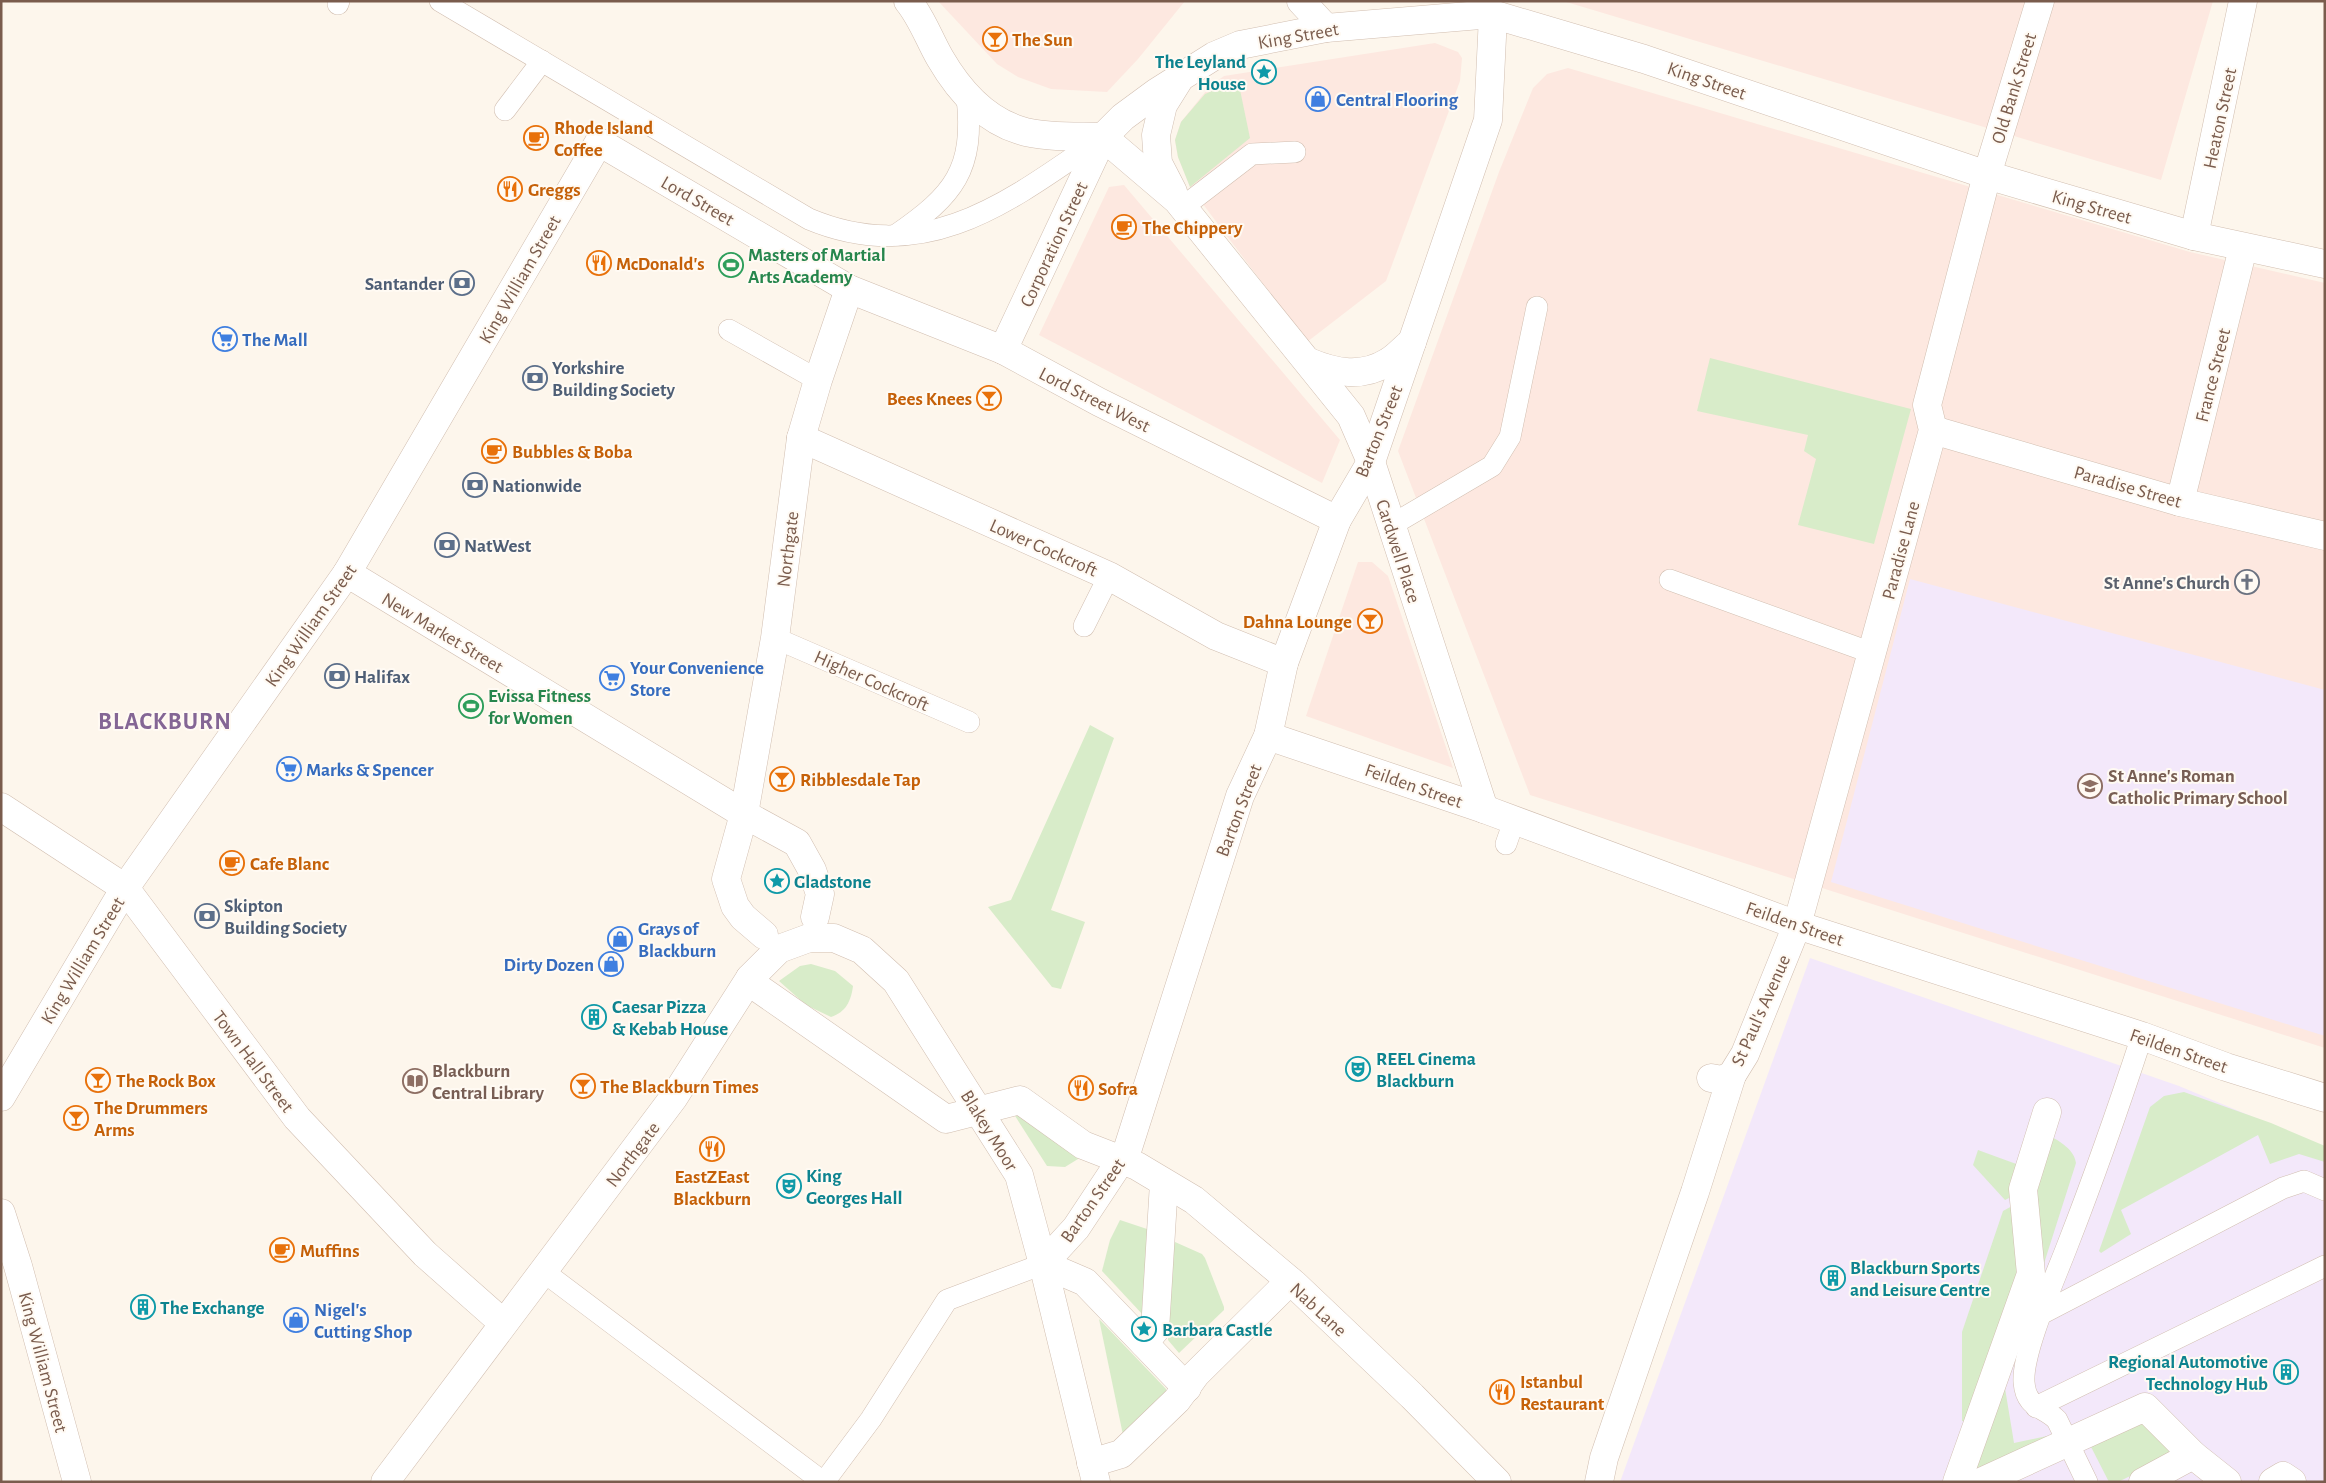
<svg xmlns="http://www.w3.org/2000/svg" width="2326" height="1483" font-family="'Alegreya Sans',sans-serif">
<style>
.commercial{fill:#fde8e0}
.education{fill:#f3e8fa}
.green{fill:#d8ecc9}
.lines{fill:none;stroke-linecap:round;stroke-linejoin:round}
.lane-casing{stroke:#d1beb0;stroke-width:22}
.street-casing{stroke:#d1beb0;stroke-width:29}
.lane{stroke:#fff;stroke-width:21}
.street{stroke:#fff;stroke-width:28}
.labels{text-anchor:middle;stroke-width:4;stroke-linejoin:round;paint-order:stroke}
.street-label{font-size:19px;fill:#7a5c4d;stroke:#fffaf3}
.food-label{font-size:19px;font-weight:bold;fill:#c56008;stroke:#fffaf3;text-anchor:start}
.culture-label{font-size:19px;font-weight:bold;fill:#0d838f;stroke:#fffaf3;text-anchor:start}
.shop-label{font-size:19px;font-weight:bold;fill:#366cbe;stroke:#fffaf3;text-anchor:start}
.leisure-label{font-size:19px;font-weight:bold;fill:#27864d;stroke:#fffaf3;text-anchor:start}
.service-label{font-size:19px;font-weight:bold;fill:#4e5e75;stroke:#fffaf3;text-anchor:start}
.worship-label{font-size:19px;font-weight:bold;fill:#5b616d;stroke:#fffaf3;text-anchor:end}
.education-label{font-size:19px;font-weight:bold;fill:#785e54;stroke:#fffaf3;text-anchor:start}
.district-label{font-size:24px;font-weight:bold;letter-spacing:1px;fill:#846695;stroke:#fffaf3}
</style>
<rect width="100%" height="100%" fill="#fdf6ec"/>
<g class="commercial">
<polygon points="938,1 1185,1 1138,59 1107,92 1051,89 1018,77 997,64"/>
<polygon points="1563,1 2213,1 2161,180"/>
<polygon points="1435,43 1458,52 1462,58 1460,81 1386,281 1307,342 1190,187 1178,157 1175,140 1181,122 1210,86 1224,76"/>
<polygon points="1568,68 2190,252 2325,283 2325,1048 1530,795 1398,451 1499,172 1533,88 1547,74"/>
<polygon points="1124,185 1340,440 1322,483 1039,335 1109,187"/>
<polygon points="1358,562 1372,562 1388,576 1453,768 1306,716"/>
</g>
<g class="education">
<polygon points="1910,579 2325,690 2325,1036 1831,882"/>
<polygon points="1810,958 2179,1086 2325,1147 2325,1482 1620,1482"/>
</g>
<g class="green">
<polygon points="1238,80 1250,138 1190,187 1178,157 1175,140 1181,122 1205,94"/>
<polygon points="1710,358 1911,409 1874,544 1798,525 1816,459 1804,451 1808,435 1697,411"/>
<polygon points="1090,725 1114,738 1051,910 1085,922 1061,989 1052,987 988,907 1011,900"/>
<path d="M811,964L835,971L853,986C851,1001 846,1012 831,1017L806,1005L779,981L800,966Z"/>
<polygon points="2184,1092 2271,1123 2325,1146 2325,1162 2299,1154 2270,1164 2258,1135 2121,1210 2131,1234 2101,1253 2099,1251 2150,1107 2164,1096"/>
<polygon points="1010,1108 1075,1154 1078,1159 1065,1167 1047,1166"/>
<path d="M2049,1135C2060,1142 2074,1149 2076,1163L2040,1276L2034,1185Z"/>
<polygon points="1978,1150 2019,1165 2015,1195 2005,1200 1973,1165"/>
<polygon points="2014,1205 2019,1276 1966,1422 1962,1421 1962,1332 2003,1211"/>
<polygon points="1120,1220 1147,1229 1149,1233 1144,1316 1102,1271 1110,1240"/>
<polygon points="1175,1242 1202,1254 1205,1258 1224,1307 1224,1310 1179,1353 1168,1340 1173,1246"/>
<polygon points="1099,1319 1166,1389 1166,1392 1123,1435"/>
<polygon points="2003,1376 2014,1443 2047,1436 2051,1444 1970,1482"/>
<polygon points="2143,1415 2181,1451 2118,1482 2109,1482 2088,1441"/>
</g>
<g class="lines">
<defs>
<g id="lane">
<path d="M440,1L809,219C926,268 1010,201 1103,137"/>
<polyline points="338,4 339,1"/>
<polyline points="505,110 542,61"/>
<polyline points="1183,207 1252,154 1295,152"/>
<path d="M896,235C954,195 975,170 967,97"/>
<polyline points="729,330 818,380"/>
<polyline points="1390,526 1492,466 1510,437 1537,307"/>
<polyline points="1670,580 1872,653"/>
<polyline points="1084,626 1109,576"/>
<polyline points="775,638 969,722"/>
<polyline points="1506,844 1514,821"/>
<polyline points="544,1272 823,1482"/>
<polyline points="2041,1314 2283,1188 2304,1181 2325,1190"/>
<polyline points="2036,1407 2325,1266"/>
<polyline points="824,1482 871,1419 947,1300 1043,1264"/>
<path d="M2087,1482L2057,1420C2044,1406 2026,1409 2024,1382C2022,1351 2056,1276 2068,1244C2095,1175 2119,1106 2142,1036"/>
</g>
<g id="street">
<path d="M908,1C922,18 929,39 940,58C958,89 984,119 1019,130C1043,138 1078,136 1103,137"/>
<polyline points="1301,1 1326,28"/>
<polyline points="1103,137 1177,200 1351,416 1371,462 1484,809"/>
<polyline points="1173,192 1158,163 1156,135 1163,105 1178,81"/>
<polyline points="2194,236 2243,1"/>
<polyline points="1003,350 1103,137 1123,117 1157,92 1214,56 1240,45 1326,28 1492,14 1644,59 1987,175 2194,236 2325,264"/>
<path d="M1309,362C1335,373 1362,378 1388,362C1397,357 1404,348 1412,342"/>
<polyline points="1933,430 2180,502 2325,536"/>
<polyline points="801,438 1109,576 1216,636 1284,663"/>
<polyline points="2180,502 2243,248"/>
<polyline points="347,573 744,814 797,843 812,870 820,894 815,917"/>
<polyline points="1268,736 1484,809 1797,925 2142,1036 2226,1067 2325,1098"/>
<polyline points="1,807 125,888 297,1118 425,1254 503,1323"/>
<polyline points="764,935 743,917 735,906 726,879 744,814 775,638 801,438 818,380 849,289"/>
<polyline points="750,978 755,986 946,1119 1020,1100 1083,1145 1137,1166 1194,1200 1294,1284 1412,1396 1497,1482"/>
<polyline points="1711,1078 1722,1080 1732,1075 1745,1054 1797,925 1933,430 1927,405 1987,175 2040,1"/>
<polyline points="1,1097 125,888 347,573 599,142 849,289 1003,350 1099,402 1337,520"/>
<polyline points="1,1213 18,1266 77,1482"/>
<polyline points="1043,1264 1076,1228 1127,1151 1240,796 1268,736 1284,663 1337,520 1371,462 1488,120 1493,16"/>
<polyline points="1043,1264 1085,1282 1187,1388"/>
<polyline points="1144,1343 1155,1330 1164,1183"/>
<polyline points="1091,1463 1121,1454 1177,1400 1196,1374 1290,1281"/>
<polyline points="385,1482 674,1097 750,978 779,949 809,938 834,938 862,950 896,981 1019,1175 1043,1264 1096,1482"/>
<polyline points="1599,1482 1604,1458 1695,1192 1732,1075"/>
<polyline points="1957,1482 2031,1274 2023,1189 2047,1112"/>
<polyline points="1981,1482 2145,1407 2193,1455"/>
<polyline points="2143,1482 2193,1455 2227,1482"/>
<polyline points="2273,1482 2283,1476 2292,1482"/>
</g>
</defs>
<use href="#lane" class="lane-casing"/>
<use href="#street" class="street-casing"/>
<use href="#lane" class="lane"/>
<use href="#street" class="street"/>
</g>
<defs>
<symbol id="bar-ring" viewBox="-11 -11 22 22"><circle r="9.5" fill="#fffaf3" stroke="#e8710a" stroke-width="1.5"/><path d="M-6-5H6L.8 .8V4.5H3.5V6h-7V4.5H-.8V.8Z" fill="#e8710a"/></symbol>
<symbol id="sight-ring" viewBox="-11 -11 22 22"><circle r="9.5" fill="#fffaf3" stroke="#0f9aa8" stroke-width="1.5"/><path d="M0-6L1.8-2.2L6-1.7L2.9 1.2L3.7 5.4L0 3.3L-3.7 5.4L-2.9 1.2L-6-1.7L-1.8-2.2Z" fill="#0f9aa8"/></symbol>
<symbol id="shop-ring" viewBox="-11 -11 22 22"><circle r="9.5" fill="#fffaf3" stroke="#3f7fe0" stroke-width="1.5"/><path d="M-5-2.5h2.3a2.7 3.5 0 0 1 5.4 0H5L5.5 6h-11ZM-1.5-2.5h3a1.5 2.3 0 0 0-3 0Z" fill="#3f7fe0"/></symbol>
<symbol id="cafe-ring" viewBox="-11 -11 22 22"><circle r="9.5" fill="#fffaf3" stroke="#e8710a" stroke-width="1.5"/><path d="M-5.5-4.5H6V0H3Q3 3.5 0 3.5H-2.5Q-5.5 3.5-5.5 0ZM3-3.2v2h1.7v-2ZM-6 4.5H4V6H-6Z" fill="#e8710a"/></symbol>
<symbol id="restaurant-ring" viewBox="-11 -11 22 22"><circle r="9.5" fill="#fffaf3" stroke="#e8710a" stroke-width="1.5"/><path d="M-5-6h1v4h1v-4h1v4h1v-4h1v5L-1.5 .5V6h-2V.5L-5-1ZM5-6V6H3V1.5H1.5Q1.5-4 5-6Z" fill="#e8710a"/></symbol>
<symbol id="stadium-ring" viewBox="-11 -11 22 22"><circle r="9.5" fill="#fffaf3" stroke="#2e9e5b" stroke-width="1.5"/><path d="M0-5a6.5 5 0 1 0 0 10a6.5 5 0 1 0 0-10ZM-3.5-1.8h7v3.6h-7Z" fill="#2e9e5b"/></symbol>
<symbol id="bank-ring" viewBox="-11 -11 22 22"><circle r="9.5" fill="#fffaf3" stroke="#5c6f8a" stroke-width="1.5"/><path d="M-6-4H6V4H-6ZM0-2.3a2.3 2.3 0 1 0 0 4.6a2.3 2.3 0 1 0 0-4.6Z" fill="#5c6f8a"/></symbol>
<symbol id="supermarket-ring" viewBox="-11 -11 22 22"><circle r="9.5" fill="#fffaf3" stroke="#3f7fe0" stroke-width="1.5"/><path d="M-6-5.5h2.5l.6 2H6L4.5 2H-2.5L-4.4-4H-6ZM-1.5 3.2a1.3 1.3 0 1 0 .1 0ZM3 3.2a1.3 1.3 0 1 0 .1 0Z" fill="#3f7fe0"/></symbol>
<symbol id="church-ring" viewBox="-11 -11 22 22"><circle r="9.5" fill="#fffaf3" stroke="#6b7280" stroke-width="1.5"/><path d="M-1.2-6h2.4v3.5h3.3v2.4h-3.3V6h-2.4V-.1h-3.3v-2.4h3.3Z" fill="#6b7280"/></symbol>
<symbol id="school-ring" viewBox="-11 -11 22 22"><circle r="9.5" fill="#fffaf3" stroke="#8d6e63" stroke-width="1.5"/><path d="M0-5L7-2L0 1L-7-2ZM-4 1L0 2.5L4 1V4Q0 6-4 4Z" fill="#8d6e63"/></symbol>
<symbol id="building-ring" viewBox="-11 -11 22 22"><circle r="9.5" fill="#fffaf3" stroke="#0f9aa8" stroke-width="1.5"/><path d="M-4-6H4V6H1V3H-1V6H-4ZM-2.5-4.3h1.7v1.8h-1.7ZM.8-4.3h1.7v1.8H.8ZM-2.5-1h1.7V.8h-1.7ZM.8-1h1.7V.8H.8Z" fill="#0f9aa8"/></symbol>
<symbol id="theatre-ring" viewBox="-11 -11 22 22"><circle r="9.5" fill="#fffaf3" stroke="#0f9aa8" stroke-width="1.5"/><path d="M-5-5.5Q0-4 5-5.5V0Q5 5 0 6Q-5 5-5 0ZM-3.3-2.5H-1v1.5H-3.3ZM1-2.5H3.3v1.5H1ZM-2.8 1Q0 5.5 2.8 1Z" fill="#0f9aa8"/></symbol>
<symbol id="library-ring" viewBox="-11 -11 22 22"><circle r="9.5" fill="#fffaf3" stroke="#8d6e63" stroke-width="1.5"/><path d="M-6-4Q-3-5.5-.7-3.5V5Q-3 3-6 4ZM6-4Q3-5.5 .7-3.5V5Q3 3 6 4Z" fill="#8d6e63"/></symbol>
</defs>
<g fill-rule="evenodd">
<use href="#bar-ring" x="981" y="25" width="28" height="28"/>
<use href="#sight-ring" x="1250" y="58" width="28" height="28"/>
<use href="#shop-ring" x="1304" y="85" width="28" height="28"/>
<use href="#cafe-ring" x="522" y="124" width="28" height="28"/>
<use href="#restaurant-ring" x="496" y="175" width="28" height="28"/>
<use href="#cafe-ring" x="1110" y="213" width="28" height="28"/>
<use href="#restaurant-ring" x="585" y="249" width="28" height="28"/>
<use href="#stadium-ring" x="717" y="251" width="28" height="28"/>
<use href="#bank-ring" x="448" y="269" width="28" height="28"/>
<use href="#supermarket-ring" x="211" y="325" width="28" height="28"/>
<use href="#bank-ring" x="521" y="364" width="28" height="28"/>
<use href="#bar-ring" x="975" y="384" width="28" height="28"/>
<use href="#cafe-ring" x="480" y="437" width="28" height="28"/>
<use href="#bank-ring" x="461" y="471" width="28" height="28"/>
<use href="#bank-ring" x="433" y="531" width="28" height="28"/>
<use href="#church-ring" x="2233" y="568" width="28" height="28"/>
<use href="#bar-ring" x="1356" y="607" width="28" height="28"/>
<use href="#bank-ring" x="323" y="662" width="28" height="28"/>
<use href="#supermarket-ring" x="598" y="664" width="28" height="28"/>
<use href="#stadium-ring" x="457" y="692" width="28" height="28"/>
<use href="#supermarket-ring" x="275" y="755" width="28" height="28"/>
<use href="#bar-ring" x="768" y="765" width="28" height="28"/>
<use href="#school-ring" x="2076" y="772" width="28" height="28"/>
<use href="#cafe-ring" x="218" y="849" width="28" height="28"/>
<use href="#sight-ring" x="763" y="867" width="28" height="28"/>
<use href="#bank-ring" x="193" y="902" width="28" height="28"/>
<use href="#shop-ring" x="606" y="925" width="28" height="28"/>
<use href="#shop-ring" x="597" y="950" width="28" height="28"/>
<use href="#building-ring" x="580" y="1003" width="28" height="28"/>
<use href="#theatre-ring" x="1344" y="1055" width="28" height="28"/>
<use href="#bar-ring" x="84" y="1066" width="28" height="28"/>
<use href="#library-ring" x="401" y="1067" width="28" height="28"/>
<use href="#bar-ring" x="569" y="1072" width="28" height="28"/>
<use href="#restaurant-ring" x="1067" y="1074" width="28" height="28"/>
<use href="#bar-ring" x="62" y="1104" width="28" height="28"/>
<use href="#restaurant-ring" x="698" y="1135" width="28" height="28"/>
<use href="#theatre-ring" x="775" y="1172" width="28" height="28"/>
<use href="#cafe-ring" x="268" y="1236" width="28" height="28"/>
<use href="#building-ring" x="1819" y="1264" width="28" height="28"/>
<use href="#building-ring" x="129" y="1293" width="28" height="28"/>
<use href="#shop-ring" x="282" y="1306" width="28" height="28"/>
<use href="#sight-ring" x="1130" y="1315" width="28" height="28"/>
<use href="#building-ring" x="2272" y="1358" width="28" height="28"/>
<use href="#restaurant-ring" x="1488" y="1378" width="28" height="28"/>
</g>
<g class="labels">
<g class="street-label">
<text transform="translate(1298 35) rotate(-10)" y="7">King Street</text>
<text transform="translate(1707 80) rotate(19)" y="7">King Street</text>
<text transform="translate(2013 88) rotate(-73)" y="7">Old Bank Street</text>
<text transform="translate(2219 118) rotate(-78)" y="7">Heaton Street</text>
<text transform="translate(698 200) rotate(30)" y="7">Lord Street</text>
<text transform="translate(2092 206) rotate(16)" y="7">King Street</text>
<text transform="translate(1053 244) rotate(-65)" y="7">Corporation Street</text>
<text transform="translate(519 279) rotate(-60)" y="7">King William Street</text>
<text transform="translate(2212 375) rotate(-76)" y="7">France Street</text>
<text transform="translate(1095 399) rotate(27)" y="7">Lord Street West</text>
<text transform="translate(1378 431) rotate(-68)" y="7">Barton Street</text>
<text transform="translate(2128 486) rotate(16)" y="7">Paradise Street</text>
<text transform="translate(1044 547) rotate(24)" y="7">Lower Cockcroft</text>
<text transform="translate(787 549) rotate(-83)" y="7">Northgate</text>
<text transform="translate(1900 550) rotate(-75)" y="7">Paradise Lane</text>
<text transform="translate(1399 551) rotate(72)" y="7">Cardwell Place</text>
<text transform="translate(310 625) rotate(-55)" y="7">King William Street</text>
<text transform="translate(443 632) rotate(31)" y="7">New Market Street</text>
<text transform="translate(872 680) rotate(24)" y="7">Higher Cockcroft</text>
<text transform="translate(1414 785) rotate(19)" y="7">Feilden Street</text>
<text transform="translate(1238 810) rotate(-69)" y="7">Barton Street</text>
<text transform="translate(1795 923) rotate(19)" y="7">Feilden Street</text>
<text transform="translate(82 960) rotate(-59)" y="7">King William Street</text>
<text transform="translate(1760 1010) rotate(-66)" y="7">St Paul's Avenue</text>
<text transform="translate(2179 1050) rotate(19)" y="7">Feilden Street</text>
<text transform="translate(254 1061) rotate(53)" y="7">Town Hall Street</text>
<text transform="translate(990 1130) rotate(58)" y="7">Blakey Moor</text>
<text transform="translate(632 1154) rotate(-53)" y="7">Northgate</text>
<text transform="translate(1092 1200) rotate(-55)" y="7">Barton Street</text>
<text transform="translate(1319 1309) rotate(43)" y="7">Nab Lane</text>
<text transform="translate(44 1362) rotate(75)" y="7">King William Street</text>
</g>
<g class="food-label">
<text x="1012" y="46">The Sun</text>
<text x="554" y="134">Rhode Island<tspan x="554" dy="22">Coffee</tspan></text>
<text x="528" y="196">Greggs</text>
<text x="1142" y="234">The Chippery</text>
<text x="616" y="270">McDonald's</text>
<text x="972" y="405" text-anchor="end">Bees Knees</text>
<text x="512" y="458">Bubbles &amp; Boba</text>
<text x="1352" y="628" text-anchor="end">Dahna Lounge</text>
<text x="800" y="786">Ribblesdale Tap</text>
<text x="250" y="870">Cafe Blanc</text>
<text x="116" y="1087">The Rock Box</text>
<text x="600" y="1093">The Blackburn Times</text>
<text x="1098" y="1095">Sofra</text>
<text x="94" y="1114">The Drummers<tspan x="94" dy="22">Arms</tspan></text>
<text x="712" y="1183" text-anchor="middle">EastZEast<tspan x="712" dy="22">Blackburn</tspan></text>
<text x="300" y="1257">Muffins</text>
<text x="1520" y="1388">Istanbul<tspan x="1520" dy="22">Restaurant</tspan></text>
</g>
<g class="culture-label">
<text x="1246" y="68" text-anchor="end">The Leyland<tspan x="1246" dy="22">House</tspan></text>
<text x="794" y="888">Gladstone</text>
<text x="612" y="1013">Caesar Pizza<tspan x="612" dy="22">&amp; Kebab House</tspan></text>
<text x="1376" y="1065">REEL Cinema<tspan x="1376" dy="22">Blackburn</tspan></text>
<text x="806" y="1182">King<tspan x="806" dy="22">Georges Hall</tspan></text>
<text x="1850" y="1274">Blackburn Sports<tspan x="1850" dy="22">and Leisure Centre</tspan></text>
<text x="160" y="1314">The Exchange</text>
<text x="1162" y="1336">Barbara Castle</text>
<text x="2268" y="1368" text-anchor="end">Regional Automotive<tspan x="2268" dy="22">Technology Hub</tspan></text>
</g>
<g class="shop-label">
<text x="1336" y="106">Central Flooring</text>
<text x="242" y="346">The Mall</text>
<text x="630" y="674">Your Convenience<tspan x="630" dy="22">Store</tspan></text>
<text x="306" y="776">Marks &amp; Spencer</text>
<text x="638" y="935">Grays of<tspan x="638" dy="22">Blackburn</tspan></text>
<text x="594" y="971" text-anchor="end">Dirty Dozen</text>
<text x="314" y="1316">Nigel's<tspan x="314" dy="22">Cutting Shop</tspan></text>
</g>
<g class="leisure-label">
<text x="748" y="261">Masters of Martial<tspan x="748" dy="22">Arts Academy</tspan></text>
<text x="488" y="702">Evissa Fitness<tspan x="488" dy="22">for Women</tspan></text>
</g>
<g class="service-label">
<text x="444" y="290" text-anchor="end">Santander</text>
<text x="552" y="374">Yorkshire<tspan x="552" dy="22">Building Society</tspan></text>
<text x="492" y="492">Nationwide</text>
<text x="464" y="552">NatWest</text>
<text x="354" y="683">Halifax</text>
<text x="224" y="912">Skipton<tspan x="224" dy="22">Building Society</tspan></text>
</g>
<g class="worship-label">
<text x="2230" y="589">St Anne's Church</text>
</g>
<g class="education-label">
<text x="2108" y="782">St Anne's Roman<tspan x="2108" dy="22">Catholic Primary School</tspan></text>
<text x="432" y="1077">Blackburn<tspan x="432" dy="22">Central Library</tspan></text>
</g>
<g class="district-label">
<text x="165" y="729">BLACKBURN</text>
</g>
</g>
<rect width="2326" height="1483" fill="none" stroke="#7a5c4d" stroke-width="5"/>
</svg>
